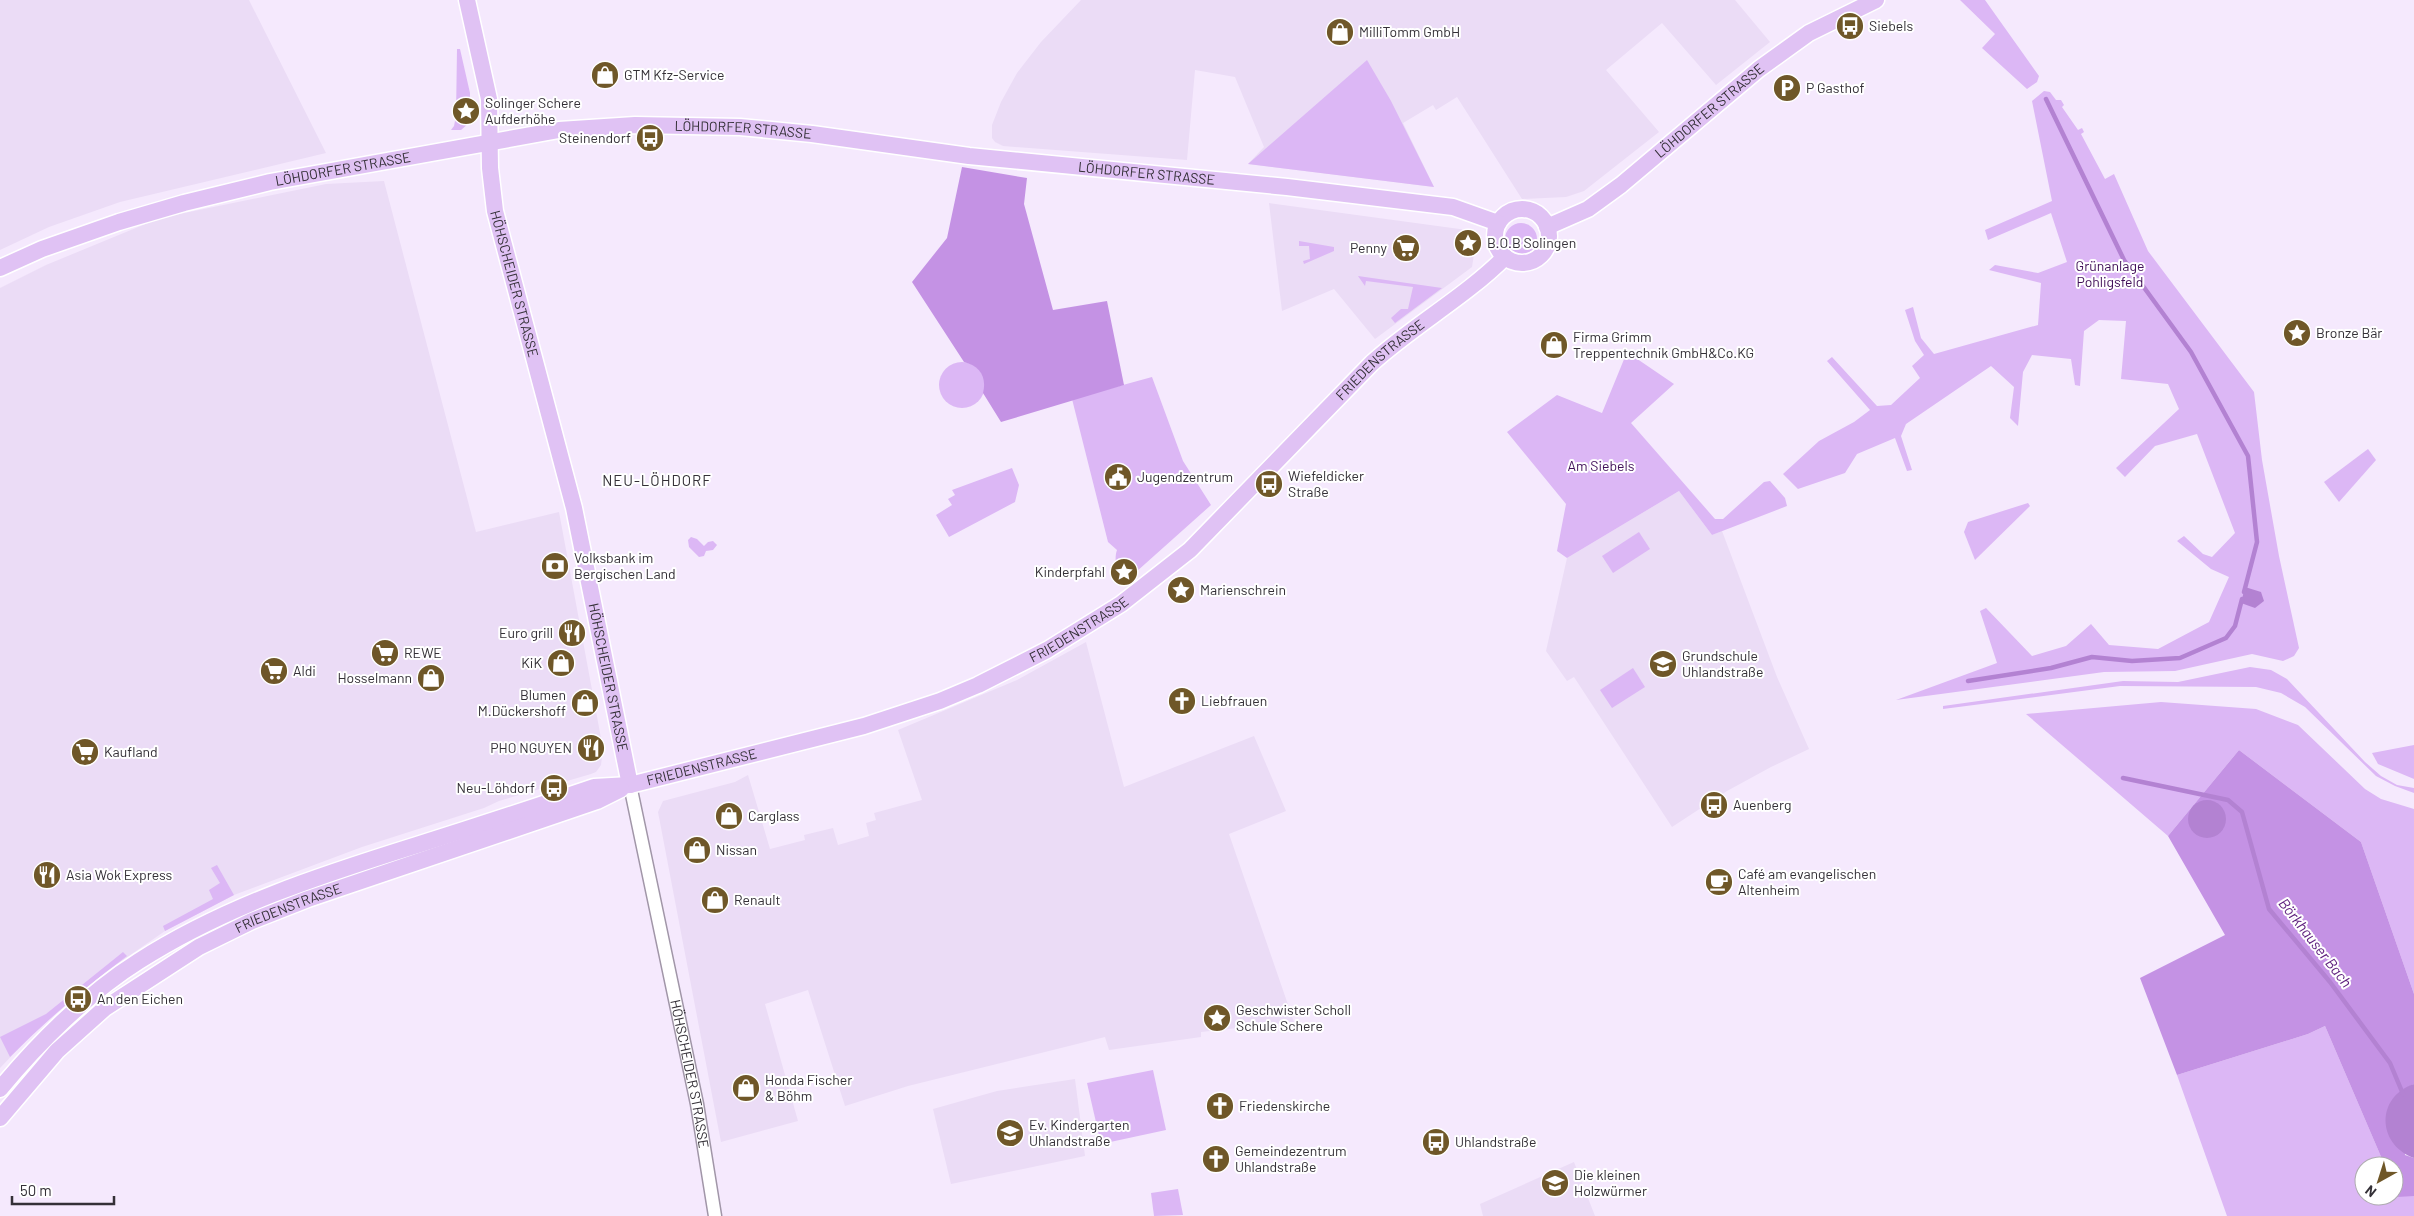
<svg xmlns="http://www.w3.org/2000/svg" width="2414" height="1216" font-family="Barlow,sans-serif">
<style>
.built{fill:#ebdcf6}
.green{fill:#dcb7f5}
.forest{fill:#c492e4}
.water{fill:#b382d2}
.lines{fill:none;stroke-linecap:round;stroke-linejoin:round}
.stream{stroke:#b382d2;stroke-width:4.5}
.minor-casing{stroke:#a196a8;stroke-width:15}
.major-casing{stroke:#fff;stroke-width:19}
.minor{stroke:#fff;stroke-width:12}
.major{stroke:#e0c2f4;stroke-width:16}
.labels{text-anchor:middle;stroke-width:4;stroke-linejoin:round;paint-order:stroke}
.poi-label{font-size:14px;fill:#343037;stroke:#fff;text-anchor:start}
.street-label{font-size:14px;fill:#343037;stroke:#fff}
.park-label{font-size:14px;fill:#400f58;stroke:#fff}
.neighbourhood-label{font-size:15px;letter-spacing:1px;fill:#343037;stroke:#fff}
.water-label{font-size:15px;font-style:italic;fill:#5d1d7d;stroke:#fff}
</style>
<rect width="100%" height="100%" fill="#f5e9fd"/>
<g class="built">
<polygon points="0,0 249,0 326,153 120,202 49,227 0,250"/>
<polygon points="1081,0 1735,0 1770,42 1716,85 1662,23 1606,70 1659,132 1584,191 1566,197 1522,199 1457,97 1436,110 1433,105 1403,123 1434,187 1248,164 1264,147 1235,77 1195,70 1187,160 1003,146 995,142 992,138 992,125 1001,102 1017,73 1041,42"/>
<polygon points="384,181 476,532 559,512 603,749 601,765 596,772 591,774 499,801 484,808 362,847 234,895 165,931 97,978 46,1020 0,1068 0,288 46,265 160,218 326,184"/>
<polygon points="1269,203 1467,230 1477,235 1472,267 1375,339 1334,289 1282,311"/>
<polygon points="1679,491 1712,535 1722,531 1777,677 1809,749 1771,767 1727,791 1672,827 1574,677 1567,681 1546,651 1567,558"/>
<polygon points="1086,642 1124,787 1254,736 1286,811 1229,834 1294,1022 1201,1032 1201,1037 1109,1050 1105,1037 908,1086 845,1106 808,990 765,1004 798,1121 721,1142 658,812 663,801 735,782 748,775 770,849 805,840 804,835 833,828 838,845 869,836 866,823 876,820 874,813 922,800 898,730 1017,680"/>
<polygon points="1075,1079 1085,1156 951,1184 933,1109 997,1091"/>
<polygon points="1574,1162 1595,1216 1483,1216 1480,1204"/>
</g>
<g class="green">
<polygon points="1960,0 1985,0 2039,76 2037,82 2027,89 1982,48 1995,34"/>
<polygon points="457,49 460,49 470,93 469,123 461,130 451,130 454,126 456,116"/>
<polygon points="1367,60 1391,101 1434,187 1248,164"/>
<polygon points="2044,91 2050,92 2056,100 2061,100 2064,105 2062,107 2078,130 2082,128 2084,132 2081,134 2105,179 2114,174 2148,251 2254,392 2262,460 2279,556 2299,648 2294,656 2283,661 2252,654 2175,671 2104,672 1896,700 1997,663 1980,611 1986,608 2032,656 2066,646 2091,624 2109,645 2158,649 2209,622 2229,577 2211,569 2177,541 2184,536 2203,554 2212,557 2235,533 2197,434 2155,446 2125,477 2116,468 2179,409 2168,384 2121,379 2126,321 2099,320 2084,331 2080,386 2075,385 2071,359 2032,355 2023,372 2018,426 2010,418 2014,387 1991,366 1906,424 1901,436 1912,470 1907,471 1895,438 1857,454 1845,473 1798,489 1783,474 1819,441 1854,422 1870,410 1827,361 1832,357 1877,406 1891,405 1920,378 1912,366 1924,355 1915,341 1905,310 1913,307 1921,338 1934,354 2038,325 2041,283 1989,270 1995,265 2038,273 2067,262 2051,213 1988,240 1985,230 2052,201 2032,101"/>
<circle cx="1521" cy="239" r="16"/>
<polygon points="1299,241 1334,247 1334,251 1304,264 1303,261 1310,259 1309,246 1299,246"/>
<polygon points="1358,276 1442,288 1395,323 1391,318 1401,309 1408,309 1413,287 1366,281 1365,286"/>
<polygon points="1627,352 1674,384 1631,423 1715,519 1723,519 1764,482 1770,481 1785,498 1787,506 1712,535 1679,491 1567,558 1557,551 1566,504 1507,432 1557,395 1602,413"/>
<circle cx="962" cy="385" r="23"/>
<path d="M1152,377L1183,461L1211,505L1136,572L1126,579H1121C1116,572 1114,558 1117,550L1108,542L1072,399Z"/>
<polygon points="2368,449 2376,460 2339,502 2324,482"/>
<polygon points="1012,468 1019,485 1015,502 949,537 936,515 952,505 948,499 955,495 952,490"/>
<polygon points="2028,503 2030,506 1975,560 1964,532 1968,522"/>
<polygon points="1639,532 1650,549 1613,573 1602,556"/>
<polygon points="691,537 697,539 704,546 708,542 713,541 717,545 713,550 706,551 704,556 699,557 689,547 688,540"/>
<polygon points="2250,667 2271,670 2287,679 2365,762 2381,776 2397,785 2414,788 2414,793 2395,786 2376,776 2305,707 2281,693 2256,687 2120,686 1943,709 1943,706 2123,681 2178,682"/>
<polygon points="1633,668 1645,687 1612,708 1600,690"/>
<polygon points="2161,702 2256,709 2298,725 2365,789 2381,799 2414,809 2414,994 2361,842 2239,750 2168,836 2026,714"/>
<polygon points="2414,745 2414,779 2378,764 2372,753"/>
<polygon points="217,865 234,895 165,931 163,926 213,899 209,890 220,883 211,868"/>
<path d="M123,952L127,956C85,987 47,1020 10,1057L0,1037L46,1014Z"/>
<polygon points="2325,1026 2385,1166 2364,1166 2364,1196 2394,1196 2394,1188 2397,1196 2414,1196 2414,1216 2227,1216 2177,1075 2308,1034"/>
<polygon points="1153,1070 1166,1130 1101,1144 1087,1083"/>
<polygon points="1178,1189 1183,1215 1154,1216 1151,1193"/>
</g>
<g class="forest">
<path d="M962,167L1027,178L1024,204L1053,310L1107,301L1124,385L1001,422L983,393C987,377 980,366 964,362L912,282L947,238Z"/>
<polygon points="2239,750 2361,842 2414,994 2414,1084 2401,1091 2405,1155 2414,1158 2414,1196 2397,1197 2394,1188 2394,1166 2385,1166 2325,1026 2308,1034 2177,1075 2140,978 2225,935 2168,836"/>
</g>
<g class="water">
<polygon points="2245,587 2261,592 2264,601 2255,608 2241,603"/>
<circle cx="2207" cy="819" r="19"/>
<path d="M2414,1084V1158C2377,1145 2375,1097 2414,1084Z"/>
</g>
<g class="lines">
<g class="stream">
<polyline points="2046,99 2124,260 2191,352 2248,456 2257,542 2244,592"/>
<polyline points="1968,681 2051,668 2092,657 2132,661 2180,658 2226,638 2235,626 2242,599"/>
<polyline points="2123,778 2228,800 2242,812 2269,909 2330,982 2390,1063 2403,1094"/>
</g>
<defs>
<g id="minor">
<path id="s1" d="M630,785L697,1104L715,1216"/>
</g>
<g id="major">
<path id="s2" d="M467,0L489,99L490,168L495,211L574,508L630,785"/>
<circle cx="1522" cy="236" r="27"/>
<path id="s3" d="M1547,227L1588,209L1621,185L1759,69L1809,33L1876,0"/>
<path id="s4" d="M0,268L42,249L119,222L184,203L270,182L559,130L635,125L740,127L812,134L969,156L1287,187L1453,207L1498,223"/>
<path id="s5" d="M0,1089C38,1043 88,993 139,961C225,906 321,875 417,845C477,826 535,807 594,787L630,785L864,726L940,701L978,685L1047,650L1121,604L1190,550L1372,363C1414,325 1465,297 1505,257"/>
<path id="s6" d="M0,1118L57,1051L105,1008L199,947L252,921L308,899L597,801L621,789"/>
</g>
</defs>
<use href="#minor" class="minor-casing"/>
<use href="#major" class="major-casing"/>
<use href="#minor" class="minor"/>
<use href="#major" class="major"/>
</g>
<defs>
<symbol id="bus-disc" viewBox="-11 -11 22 22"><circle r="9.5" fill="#6f5728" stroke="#fff"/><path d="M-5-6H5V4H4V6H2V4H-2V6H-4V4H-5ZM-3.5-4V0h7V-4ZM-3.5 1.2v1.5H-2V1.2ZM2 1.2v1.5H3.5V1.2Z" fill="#fff"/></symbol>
<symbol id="shop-disc" viewBox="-11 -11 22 22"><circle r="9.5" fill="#6f5728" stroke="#fff"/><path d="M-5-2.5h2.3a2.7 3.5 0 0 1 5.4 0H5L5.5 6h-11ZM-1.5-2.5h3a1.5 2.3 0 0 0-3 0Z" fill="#fff"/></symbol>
<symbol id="parking-disc" viewBox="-11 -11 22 22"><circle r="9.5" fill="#6f5728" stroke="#fff"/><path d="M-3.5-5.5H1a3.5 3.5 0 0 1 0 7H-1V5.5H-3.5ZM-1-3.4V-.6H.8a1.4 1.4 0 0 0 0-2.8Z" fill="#fff"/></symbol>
<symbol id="sight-disc" viewBox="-11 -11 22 22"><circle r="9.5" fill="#6f5728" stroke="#fff"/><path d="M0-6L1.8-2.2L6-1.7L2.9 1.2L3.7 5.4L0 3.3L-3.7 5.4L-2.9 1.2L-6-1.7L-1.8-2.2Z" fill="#fff"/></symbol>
<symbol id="supermarket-disc" viewBox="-11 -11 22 22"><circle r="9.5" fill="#6f5728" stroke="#fff"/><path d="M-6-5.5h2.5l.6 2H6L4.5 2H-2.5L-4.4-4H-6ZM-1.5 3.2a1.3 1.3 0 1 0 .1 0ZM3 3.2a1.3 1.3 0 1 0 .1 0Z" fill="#fff"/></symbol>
<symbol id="civic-disc" viewBox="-11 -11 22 22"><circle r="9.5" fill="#6f5728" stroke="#fff"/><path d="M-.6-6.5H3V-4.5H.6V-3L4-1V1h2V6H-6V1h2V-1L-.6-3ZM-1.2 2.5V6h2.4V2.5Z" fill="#fff"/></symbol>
<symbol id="bank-disc" viewBox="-11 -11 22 22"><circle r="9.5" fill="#6f5728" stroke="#fff"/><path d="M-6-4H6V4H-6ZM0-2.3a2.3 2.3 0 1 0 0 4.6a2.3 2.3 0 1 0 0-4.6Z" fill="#fff"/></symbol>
<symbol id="restaurant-disc" viewBox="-11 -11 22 22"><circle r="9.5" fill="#6f5728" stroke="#fff"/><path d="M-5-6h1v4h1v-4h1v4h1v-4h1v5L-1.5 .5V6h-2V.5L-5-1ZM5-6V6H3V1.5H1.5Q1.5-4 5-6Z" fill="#fff"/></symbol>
<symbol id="school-disc" viewBox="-11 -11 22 22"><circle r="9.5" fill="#6f5728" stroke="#fff"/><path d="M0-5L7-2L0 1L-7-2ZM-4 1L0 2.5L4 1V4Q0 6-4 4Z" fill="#fff"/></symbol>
<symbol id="church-disc" viewBox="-11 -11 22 22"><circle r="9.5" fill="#6f5728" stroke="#fff"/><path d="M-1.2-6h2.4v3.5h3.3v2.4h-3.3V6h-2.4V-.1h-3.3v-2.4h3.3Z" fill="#fff"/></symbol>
<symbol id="cafe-disc" viewBox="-11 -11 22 22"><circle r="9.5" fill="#6f5728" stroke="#fff"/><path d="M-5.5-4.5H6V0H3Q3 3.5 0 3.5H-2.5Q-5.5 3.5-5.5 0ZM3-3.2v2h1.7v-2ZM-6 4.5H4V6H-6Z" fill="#fff"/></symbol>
</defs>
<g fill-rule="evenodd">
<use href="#bus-disc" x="1834" y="10" width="32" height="32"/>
<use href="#shop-disc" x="1324" y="16" width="32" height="32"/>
<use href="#shop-disc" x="589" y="59" width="32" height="32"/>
<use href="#parking-disc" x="1771" y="72" width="32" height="32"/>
<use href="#sight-disc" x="450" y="95" width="32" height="32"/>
<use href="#bus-disc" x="634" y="122" width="32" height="32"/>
<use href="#sight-disc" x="1452" y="227" width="32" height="32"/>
<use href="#supermarket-disc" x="1390" y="232" width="32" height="32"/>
<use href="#sight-disc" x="2281" y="317" width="32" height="32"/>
<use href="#shop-disc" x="1538" y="329" width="32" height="32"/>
<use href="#civic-disc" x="1102" y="461" width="32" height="32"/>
<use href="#bus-disc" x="1253" y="468" width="32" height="32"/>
<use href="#bank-disc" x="539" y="550" width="32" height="32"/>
<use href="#sight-disc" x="1108" y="556" width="32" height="32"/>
<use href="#sight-disc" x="1165" y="574" width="32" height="32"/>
<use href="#restaurant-disc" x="556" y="617" width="32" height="32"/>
<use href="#supermarket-disc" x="369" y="637" width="32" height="32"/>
<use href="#shop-disc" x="545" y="647" width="32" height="32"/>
<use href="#school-disc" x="1647" y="648" width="32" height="32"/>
<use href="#supermarket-disc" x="258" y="655" width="32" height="32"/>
<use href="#shop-disc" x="415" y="662" width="32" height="32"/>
<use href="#church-disc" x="1166" y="685" width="32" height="32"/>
<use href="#shop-disc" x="569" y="687" width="32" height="32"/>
<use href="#restaurant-disc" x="575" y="732" width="32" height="32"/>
<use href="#supermarket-disc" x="69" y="736" width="32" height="32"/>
<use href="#bus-disc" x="538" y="772" width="32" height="32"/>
<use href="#bus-disc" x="1698" y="789" width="32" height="32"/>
<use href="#shop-disc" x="713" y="800" width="32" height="32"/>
<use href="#shop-disc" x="681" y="834" width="32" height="32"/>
<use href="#restaurant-disc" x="31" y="859" width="32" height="32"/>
<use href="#cafe-disc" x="1703" y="866" width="32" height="32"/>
<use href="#shop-disc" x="699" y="884" width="32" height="32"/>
<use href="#bus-disc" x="62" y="983" width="32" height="32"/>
<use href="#sight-disc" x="1201" y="1002" width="32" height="32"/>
<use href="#shop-disc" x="730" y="1072" width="32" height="32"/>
<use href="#church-disc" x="1204" y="1090" width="32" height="32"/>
<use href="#school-disc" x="994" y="1117" width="32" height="32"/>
<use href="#bus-disc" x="1420" y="1126" width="32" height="32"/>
<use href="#church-disc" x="1200" y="1143" width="32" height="32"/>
<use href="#school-disc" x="1539" y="1167" width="32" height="32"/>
</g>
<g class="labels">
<g class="poi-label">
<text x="1869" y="31">Siebels</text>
<text x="1359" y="37">MilliTomm GmbH</text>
<text x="624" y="80">GTM Kfz-Service</text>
<text x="1806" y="93">P Gasthof</text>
<text x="485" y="108">Solinger Schere<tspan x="485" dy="16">Aufderhöhe</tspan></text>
<text x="631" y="143" text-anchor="end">Steinendorf</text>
<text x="1487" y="248">B.O.B Solingen</text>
<text x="1387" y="253" text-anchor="end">Penny</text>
<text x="2316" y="338">Bronze Bär</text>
<text x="1573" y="342">Firma Grimm<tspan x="1573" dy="16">Treppentechnik GmbH&amp;Co.KG</tspan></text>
<text x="1288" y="481">Wiefeldicker<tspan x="1288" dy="16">Straße</tspan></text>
<text x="1137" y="482">Jugendzentrum</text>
<text x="574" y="563">Volksbank im<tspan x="574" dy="16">Bergischen Land</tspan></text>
<text x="1105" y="577" text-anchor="end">Kinderpfahl</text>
<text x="1200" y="595">Marienschrein</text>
<text x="553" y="638" text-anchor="end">Euro grill</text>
<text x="404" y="658">REWE</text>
<text x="1682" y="661">Grundschule<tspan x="1682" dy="16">Uhlandstraße</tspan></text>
<text x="542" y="668" text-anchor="end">KiK</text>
<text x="293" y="676">Aldi</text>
<text x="412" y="683" text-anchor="end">Hosselmann</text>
<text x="566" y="700" text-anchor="end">Blumen<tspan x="566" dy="16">M.Dückershoff</tspan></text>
<text x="1201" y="706">Liebfrauen</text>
<text x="572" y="753" text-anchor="end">PHO NGUYEN</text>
<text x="104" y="757">Kaufland</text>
<text x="535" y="793" text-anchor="end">Neu-Löhdorf</text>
<text x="1733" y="810">Auenberg</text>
<text x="748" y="821">Carglass</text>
<text x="716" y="855">Nissan</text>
<text x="1738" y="879">Café am evangelischen<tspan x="1738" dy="16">Altenheim</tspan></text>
<text x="66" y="880">Asia Wok Express</text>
<text x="734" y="905">Renault</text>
<text x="97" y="1004">An den Eichen</text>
<text x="1236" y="1015">Geschwister Scholl<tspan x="1236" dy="16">Schule Schere</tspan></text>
<text x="765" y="1085">Honda Fischer<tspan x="765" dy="16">&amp; Böhm</tspan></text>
<text x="1239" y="1111">Friedenskirche</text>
<text x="1029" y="1130">Ev. Kindergarten<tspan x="1029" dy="16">Uhlandstraße</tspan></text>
<text x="1455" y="1147">Uhlandstraße</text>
<text x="1235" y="1156">Gemeindezentrum<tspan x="1235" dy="16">Uhlandstraße</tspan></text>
<text x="1574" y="1180">Die kleinen<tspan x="1574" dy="16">Holzwürmer</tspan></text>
</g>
<g class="street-label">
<text dy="5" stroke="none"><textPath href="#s3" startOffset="201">LÖHDORFER STRASSE</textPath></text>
<text dy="5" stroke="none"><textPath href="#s4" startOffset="762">LÖHDORFER STRASSE</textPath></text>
<text dy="5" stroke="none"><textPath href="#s4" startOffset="358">LÖHDORFER STRASSE</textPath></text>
<text dy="5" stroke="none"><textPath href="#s4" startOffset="1168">LÖHDORFER STRASSE</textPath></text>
<text dy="5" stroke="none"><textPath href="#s2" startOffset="289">HÖHSCHEIDER STRASSE</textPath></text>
<text dy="5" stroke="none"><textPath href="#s5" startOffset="1598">FRIEDENSTRASSE</textPath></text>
<text dy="5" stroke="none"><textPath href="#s5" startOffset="1192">FRIEDENSTRASSE</textPath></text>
<text dy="5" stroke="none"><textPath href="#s2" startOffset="694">HÖHSCHEIDER STRASSE</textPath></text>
<text dy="5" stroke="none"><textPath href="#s5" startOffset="788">FRIEDENSTRASSE</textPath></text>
<text dy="5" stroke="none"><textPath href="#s6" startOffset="362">FRIEDENSTRASSE</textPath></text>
<text dy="5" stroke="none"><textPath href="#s1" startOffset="295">HÖHSCHEIDER STRASSE</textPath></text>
</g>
<g class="park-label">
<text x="2110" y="271">Grünanlage<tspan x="2110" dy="16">Pohligsfeld</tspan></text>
<text x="1601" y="471">Am Siebels</text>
</g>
<g class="neighbourhood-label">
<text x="657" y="486">NEU-LÖHDORF</text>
</g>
<g class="water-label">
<text transform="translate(2315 943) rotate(52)" y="5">Börkhauser Bach</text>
</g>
</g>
<g transform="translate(2379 1181) rotate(219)"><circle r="24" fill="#ffffff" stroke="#aeacaf"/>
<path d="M0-4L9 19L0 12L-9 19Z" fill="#6f5728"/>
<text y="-8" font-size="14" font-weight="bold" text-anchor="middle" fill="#343037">N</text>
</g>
<path d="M12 1196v8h102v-8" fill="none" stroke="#343037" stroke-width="2.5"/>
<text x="20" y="1196" font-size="15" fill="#343037" stroke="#ffffff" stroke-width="4" paint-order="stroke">50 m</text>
</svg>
